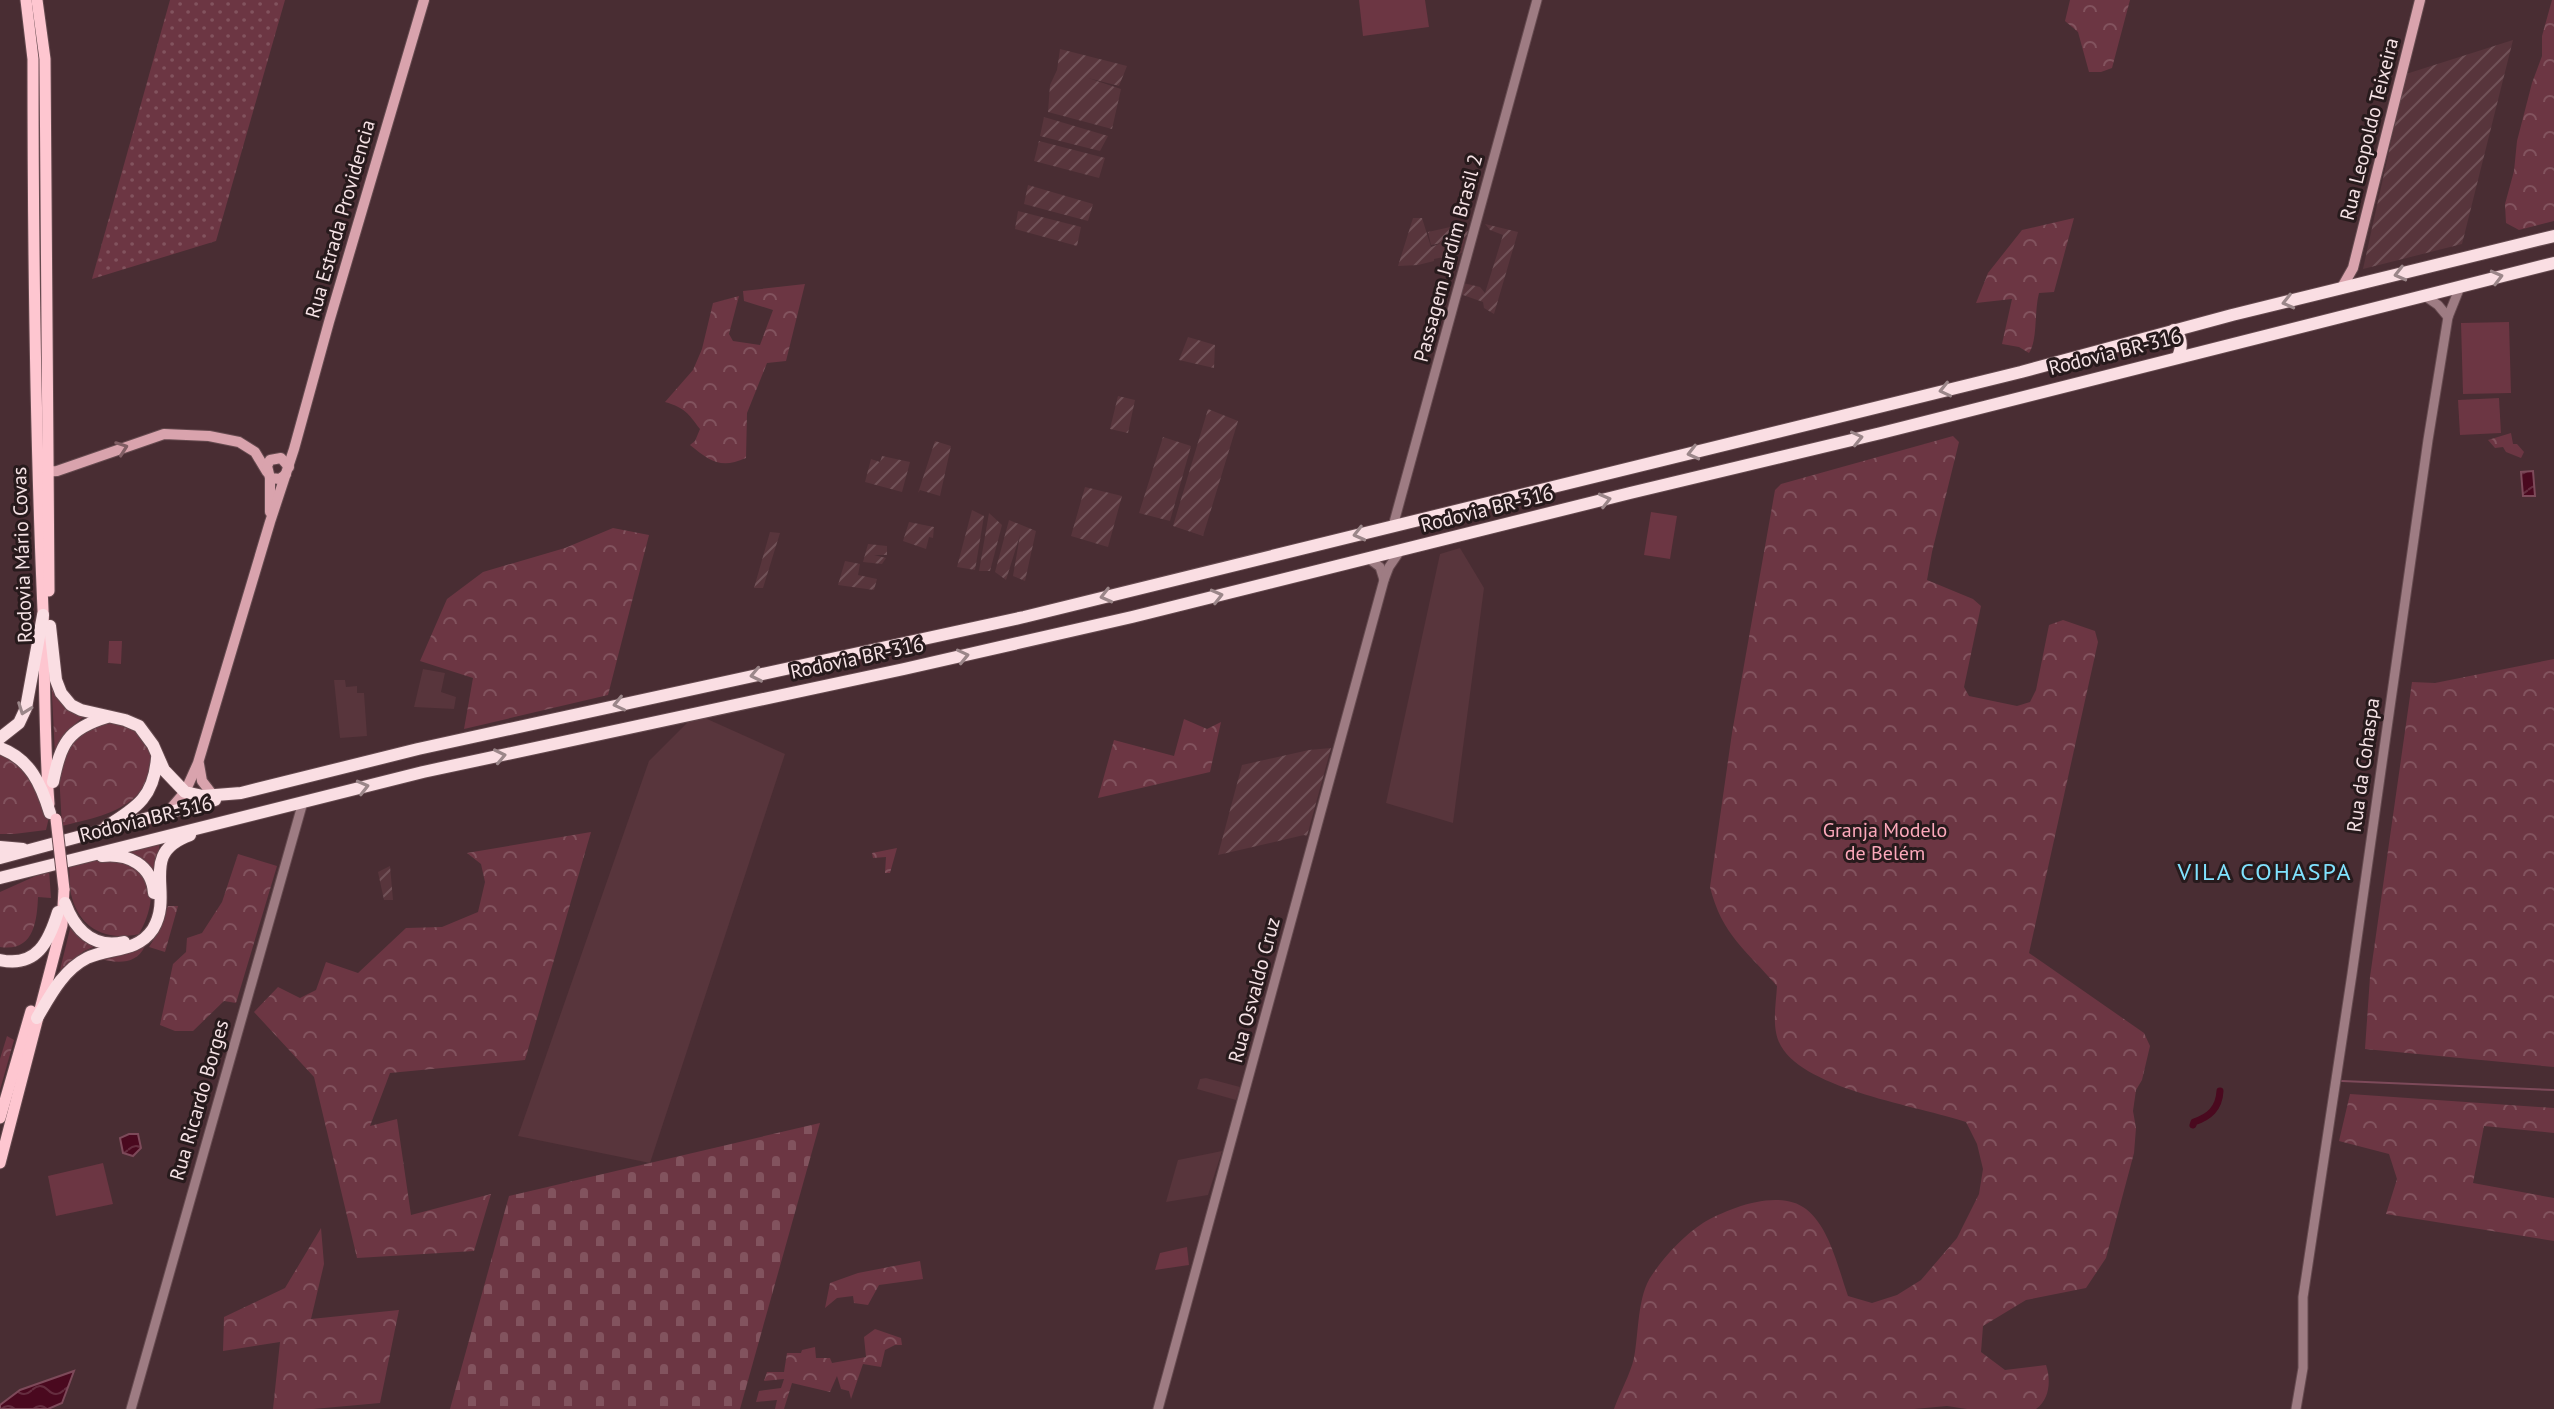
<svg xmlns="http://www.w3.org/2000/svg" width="2554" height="1409" font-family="'PT Sans',sans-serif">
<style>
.built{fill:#58353c}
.industrial{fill:url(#industrial-furrows)}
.grass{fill:url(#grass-dots)}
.forest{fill:url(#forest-crowns)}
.cemetery{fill:url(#cemetery-stones)}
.pitch{fill:#6c3643}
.water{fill:url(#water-waves);stroke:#7d4a5a;stroke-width:2}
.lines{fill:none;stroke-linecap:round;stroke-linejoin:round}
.stream{stroke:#7d4a5a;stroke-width:2}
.canal{stroke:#4a091f;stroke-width:7}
.tertiary-casing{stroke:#654a4f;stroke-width:11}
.secondary-casing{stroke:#654a4f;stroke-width:12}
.primary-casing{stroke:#654a4f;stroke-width:13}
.trunk-casing{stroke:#654a4f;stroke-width:14}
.tertiary{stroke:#9e7c83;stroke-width:9}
.secondary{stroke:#d9a3ad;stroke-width:10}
.primary{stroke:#fec6d0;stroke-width:11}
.trunk{stroke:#fadee3;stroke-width:12}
.primary-bridge-casing{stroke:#654a4f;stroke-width:13;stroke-linecap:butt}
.primary-bridge{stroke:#fec6d0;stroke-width:11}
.oneway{stroke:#9b8689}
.oneway2{stroke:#805e64}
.labels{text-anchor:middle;stroke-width:6;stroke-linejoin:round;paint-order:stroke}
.street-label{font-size:20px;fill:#f5e2e5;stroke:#271a1c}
.park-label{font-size:20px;fill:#fda9bb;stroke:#271a1c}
.quarter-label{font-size:24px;letter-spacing:2px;fill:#80e2fe;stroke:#271a1c}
</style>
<defs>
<pattern id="industrial-furrows" width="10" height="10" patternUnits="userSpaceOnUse" patternTransform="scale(2)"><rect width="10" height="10" fill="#58353c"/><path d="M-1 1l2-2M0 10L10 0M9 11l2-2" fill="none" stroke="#715258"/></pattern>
<pattern id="grass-dots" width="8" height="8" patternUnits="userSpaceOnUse" patternTransform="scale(2)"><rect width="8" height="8" fill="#6c3643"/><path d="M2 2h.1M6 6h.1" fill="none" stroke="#82535e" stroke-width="1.8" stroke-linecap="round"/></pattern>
<pattern id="forest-crowns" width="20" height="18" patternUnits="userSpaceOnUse" patternTransform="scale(2)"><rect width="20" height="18" fill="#6c3643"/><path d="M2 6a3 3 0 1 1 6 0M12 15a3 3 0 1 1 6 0" fill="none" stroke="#82535e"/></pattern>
<pattern id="cemetery-stones" width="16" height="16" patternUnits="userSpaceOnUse" patternTransform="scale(2)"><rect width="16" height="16" fill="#6c3643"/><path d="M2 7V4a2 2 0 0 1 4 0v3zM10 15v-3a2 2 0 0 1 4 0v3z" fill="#82535e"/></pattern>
<pattern id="water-waves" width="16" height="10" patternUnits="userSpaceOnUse" patternTransform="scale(2)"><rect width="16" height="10" fill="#4a091f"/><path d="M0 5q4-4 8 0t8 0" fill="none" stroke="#652d3f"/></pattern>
</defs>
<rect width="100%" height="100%" fill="#492d33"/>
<g class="built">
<polygon points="1460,548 1484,588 1453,823 1386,803 1440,554"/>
<polygon points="423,669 445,673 441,692 456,697 454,709 414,707"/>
<polygon points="334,680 345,680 346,687 357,686 357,693 364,693 367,736 340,738"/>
<polygon points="696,714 785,754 650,1163 518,1136 649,761"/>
<polygon points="1206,1078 1240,1087 1236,1100 1197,1089 1200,1079"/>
<polygon points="1222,1151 1208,1195 1166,1202 1178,1160"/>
</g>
<g class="industrial">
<polygon points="2513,40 2462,244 2363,269 2406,74"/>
<polygon points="1060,49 1127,66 1119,86 1088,78 1121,89 1112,129 1048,112 1050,85 1057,70"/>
<polygon points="1044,117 1108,136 1100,151 1040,136"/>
<polygon points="1039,141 1105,158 1099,178 1034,161"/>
<polygon points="1028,185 1093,204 1088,221 1024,204"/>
<polygon points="1018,211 1081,227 1077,246 1015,229"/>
<polygon points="1413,218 1422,218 1431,247 1442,243 1431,245 1428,232 1455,226 1458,238 1458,234 1468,231 1462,253 1434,259 1434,261 1418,265 1398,266"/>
<polygon points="1485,224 1518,232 1494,314 1484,308 1483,302 1460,294 1463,283 1480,287 1485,293 1503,235 1490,230"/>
<polygon points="1188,337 1215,345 1214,368 1179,360"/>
<polygon points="1118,396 1135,400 1128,433 1110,429"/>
<polygon points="1208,409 1238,421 1203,536 1173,526"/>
<polygon points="1163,437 1191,446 1170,521 1139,513"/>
<polygon points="935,441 951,446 940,496 920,490 918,493"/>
<polygon points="882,456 910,462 902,492 865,482 871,459 880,462"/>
<polygon points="1085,487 1122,496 1108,547 1071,536"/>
<polygon points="972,510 984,516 975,570 957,567"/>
<polygon points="989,513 1002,525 990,571 979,571"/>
<polygon points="1009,520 1036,531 1025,581 1013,576 1020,535 1006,580 995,572"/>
<polygon points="909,522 934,527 933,538 929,537 926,549 903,541"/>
<polygon points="770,532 780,533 763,588 754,588"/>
<polygon points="868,544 887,546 887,555 874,555 886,558 882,564 863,562"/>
<polygon points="845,561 860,564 858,575 877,579 874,590 838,585"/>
<polygon points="1331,748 1307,836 1304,835 1218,855 1242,765 1309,750"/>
<polygon points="390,866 393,900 384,900 378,872"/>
</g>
<polygon class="grass" points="170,0 285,0 216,241 92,279"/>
<g class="forest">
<polygon points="2070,0 2130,0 2112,68 2101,72 2089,72 2078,32 2065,21"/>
<polygon points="2552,0 2554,0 2554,221 2519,230 2506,223 2505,204 2514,171 2517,141 2532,83 2542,56 2542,36"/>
<path d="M2074,218L2054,292L2039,293C2034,311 2038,340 2029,353L2019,347L2002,344L2012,299L1976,303L1988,273L2022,230Z"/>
<path d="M805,284L786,361L767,363L747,413L746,458C721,469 711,462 690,445L695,441L700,429C688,413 685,408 665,402L693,370L702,349L713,303L739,296L729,334L733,341L760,345L773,310L744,301L743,291Z"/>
<polygon points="2511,433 2513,444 2517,444 2524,452 2521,458 2506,452 2503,447 2495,448 2488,440"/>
<path d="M1953,436L1959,442L1932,552L1927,580L1973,599L1981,606L1964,687L1969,696L2017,706L2030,702L2036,690L2049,625L2063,620L2095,631L2098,642L2029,953L2144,1033L2150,1046L2142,1080L2136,1090L2133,1111L2136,1128L2134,1153L2106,1258L2086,1288L2026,1300L1983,1326L1981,1352L2005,1370L2046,1365C2051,1380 2050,1399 2036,1409H1967L1947,1406L1914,1409H1614C1620,1392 1630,1375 1634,1358C1639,1333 1637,1296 1652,1275C1664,1257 1684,1235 1703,1223C1728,1208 1779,1188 1806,1209C1830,1228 1838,1268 1848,1296L1872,1303L1897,1295L1921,1280L1957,1238L1979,1194L1983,1169L1977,1144L1966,1122C1919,1106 1806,1090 1781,1046C1771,1029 1776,1005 1777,986C1746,950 1722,935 1710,887L1732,733L1775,490L1781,484Z"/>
<polygon points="613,528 649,535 608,695 464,729 473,678 420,661 447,599 483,572 565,548"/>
<polygon points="2554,659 2554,1067 2365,1049 2370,977 2412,682 2435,683"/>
<path d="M51,675L86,715C71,726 62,736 55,754Z"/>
<polygon points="1184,719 1207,729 1221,722 1210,772 1098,798 1114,740 1174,756"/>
<path d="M106,722C118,723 133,725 141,734C157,751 152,780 136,796C116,815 89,819 62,826L59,773L69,740L90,728Z"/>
<polygon points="0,754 18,761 50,813 46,830 14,834 0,834"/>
<polygon points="591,832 525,1060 390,1073 370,1126 397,1119 411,1215 491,1194 474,1251 357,1258 314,1077 254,1012 278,987 300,998 316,990 326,962 358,973 406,928 442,927 478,912 485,882 481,864 467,853"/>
<polygon points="160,841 155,881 123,854"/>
<polygon points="897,848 890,873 885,873 886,857 873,858 872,853"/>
<polygon points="238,854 277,866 236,1003 224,1001 193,1031 175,1031 160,1025 173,964 186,952 187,938 202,933 222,902"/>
<path d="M112,858C119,860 131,861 137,866C160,883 150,915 139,934C108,941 81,930 72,898C69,888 70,875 69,864L82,860Z"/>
<path d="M49,870L51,898L38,897C37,923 33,952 0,947V892Z"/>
<polygon points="168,906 178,906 165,952 149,947 159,931"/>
<polygon points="71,925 98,945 84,951 60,970"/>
<path d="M141,946H145C136,966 115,963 96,958Z"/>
<polygon points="7,1036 14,1040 0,1090 0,1059"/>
<polygon points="2350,1094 2554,1108 2554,1133 2484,1126 2473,1183 2554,1198 2554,1241 2386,1214 2397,1179 2389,1154 2339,1141"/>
<polygon points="321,1228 324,1264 311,1319 399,1310 380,1403 313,1409 273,1409 280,1342 223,1351 224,1317 285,1288"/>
<polygon points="920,1261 923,1279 879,1285 868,1305 854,1303 853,1296 837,1298 825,1308 830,1283 858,1273"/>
<polygon points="875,1329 901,1338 902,1345 895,1345 885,1350 881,1367 863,1364 851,1399 849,1391 841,1389 837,1376 830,1392 792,1383 784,1409 775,1409 777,1400 756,1402 759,1391 781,1388 784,1379 764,1381 767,1372 784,1372 787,1353 801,1353 802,1350 815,1347 816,1358 830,1358 832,1363 866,1357 864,1337"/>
</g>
<polygon class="cemetery" points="820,1123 740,1409 450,1409 509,1196"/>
<g class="pitch">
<polygon points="1359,0 1425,0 1429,27 1363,36"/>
<polygon points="2509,322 2511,393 2463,394 2461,323"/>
<polygon points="2499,398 2501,433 2460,435 2458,400"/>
<polygon points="1651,512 1677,516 1670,559 1644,555"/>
<polygon points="109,641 122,641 121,664 108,663"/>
<polygon points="103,1163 113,1204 56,1216 48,1176"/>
<polygon points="1187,1247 1189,1265 1155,1270 1160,1253"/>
</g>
<g class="water">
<polygon points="2533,471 2535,496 2523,496 2521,472"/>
<polygon points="129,1134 138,1134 141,1148 133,1156 123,1153 120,1138"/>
<polygon points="74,1371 62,1403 48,1409 0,1409 0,1405 20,1390"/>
</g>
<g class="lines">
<polyline class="stream" points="2342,1081 2554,1090"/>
<path class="canal" d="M2193,1125L2194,1122C2209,1117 2219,1109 2220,1091"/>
<defs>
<g id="tertiary">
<polyline points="2425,296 2438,305 2448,317"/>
<polyline points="1393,526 1537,0"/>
<polyline points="1368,558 1380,567 1384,580"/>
<polyline points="131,1409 303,802"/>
<polyline points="1158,1409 1384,580 1389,567 1400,551"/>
<polyline points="2296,1409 2303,1368 2303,1297 2352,974 2428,440 2448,317 2460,287"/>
</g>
<g id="secondary">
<polyline points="2341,289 2353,268 2420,0"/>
<polyline points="43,472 57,471 164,434 209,436 239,442 255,452 267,472"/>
<polyline points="286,474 280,479 270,478 267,466 270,460 281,458 289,467"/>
<polyline points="270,512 270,478"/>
<polyline points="199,764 202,781 212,794"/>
<polyline points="167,813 185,792 198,763 270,522 294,449 329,322 424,0"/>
</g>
<g id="primary">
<path d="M26,0L33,59C33,243 35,427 43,610C45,675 44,739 49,804"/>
<polyline points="37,0 45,59 49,591"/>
<polyline points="0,1118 31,1011"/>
<polyline points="0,1163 62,925 64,889"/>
</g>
<g id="trunk">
<path d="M2174,330C2183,338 2182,347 2178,357"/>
<polyline points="50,626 56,680 61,693 71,705 81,710 125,720 139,726 153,745 164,770 185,792 203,796 241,793 418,749 1024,617 2021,372 2232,315 2554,236"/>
<polyline points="0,738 19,723 26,708 43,615"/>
<path d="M0,748C30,759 41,784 50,813"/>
<path d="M53,782C61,744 67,729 107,717"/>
<path d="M107,826C138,807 154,796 157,758"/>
<polyline points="0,847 23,849"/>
<path d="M102,856C128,853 152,865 154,893"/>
<polyline points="0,858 215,800"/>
<polyline points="0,878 423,772 904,669 1132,617 1630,493 1881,433 2554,263"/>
<path d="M65,903C75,930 93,949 124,942"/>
<path d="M0,960C37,968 49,941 58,912"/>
<path d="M37,1018C50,996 63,970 87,958C110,947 137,953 153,929C175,892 137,854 190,835"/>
</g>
</defs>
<use href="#tertiary" class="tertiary-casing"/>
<use href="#secondary" class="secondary-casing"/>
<use href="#primary" class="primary-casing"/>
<use href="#trunk" class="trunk-casing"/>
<use href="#tertiary" class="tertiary"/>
<use href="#secondary" class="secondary"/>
<use href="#primary" class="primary"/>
<use href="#trunk" class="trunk"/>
<defs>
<polyline id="primary-bridge" points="56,819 64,889"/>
</defs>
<use href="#primary-bridge" class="primary-bridge-casing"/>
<use href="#primary-bridge" class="primary-bridge"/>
</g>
<defs><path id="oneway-chevron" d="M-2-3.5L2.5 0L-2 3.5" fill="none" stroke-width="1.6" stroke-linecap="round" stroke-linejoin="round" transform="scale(2)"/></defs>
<g class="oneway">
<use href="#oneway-chevron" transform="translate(2400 274) rotate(166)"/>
<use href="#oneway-chevron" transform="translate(2497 277) rotate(-15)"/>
<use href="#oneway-chevron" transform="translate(2288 302) rotate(166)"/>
<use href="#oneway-chevron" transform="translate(1945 390) rotate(167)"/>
<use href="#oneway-chevron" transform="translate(1857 438) rotate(-13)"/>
<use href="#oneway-chevron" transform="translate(1693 453) rotate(166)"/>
<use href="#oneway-chevron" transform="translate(1605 500) rotate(-14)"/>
<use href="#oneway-chevron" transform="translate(1359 534) rotate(166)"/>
<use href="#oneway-chevron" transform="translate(1106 596) rotate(166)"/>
<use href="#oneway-chevron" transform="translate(1217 596) rotate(-14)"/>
<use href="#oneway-chevron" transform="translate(963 656) rotate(-13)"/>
<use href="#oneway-chevron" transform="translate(756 675) rotate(168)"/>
<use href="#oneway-chevron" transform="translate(619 704) rotate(167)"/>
<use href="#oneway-chevron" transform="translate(24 709) rotate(110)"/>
<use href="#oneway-chevron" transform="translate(500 756) rotate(-12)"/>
<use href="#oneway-chevron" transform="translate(363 787) rotate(-14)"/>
</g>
<use class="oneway2" href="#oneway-chevron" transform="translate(122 448) rotate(-20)"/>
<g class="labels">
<g class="street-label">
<text transform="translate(2369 129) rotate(-76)" y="7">Rua Leopoldo Teixeira</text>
<text transform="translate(340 219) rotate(-74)" y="7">Rua Estrada Providencia</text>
<text transform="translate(1448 258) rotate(-75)" y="7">Passagem Jardim Brasil 2</text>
<text transform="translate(2115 352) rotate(-14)" y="7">Rodovia BR-316</text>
<text transform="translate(1487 509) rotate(-14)" y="7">Rodovia BR-316</text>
<text transform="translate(22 555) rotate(-92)" y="7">Rodovia Mário Covas</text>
<text transform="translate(857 658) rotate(-12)" y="7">Rodovia BR-316</text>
<text transform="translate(2363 765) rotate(-82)" y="7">Rua da Cohaspa</text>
<text transform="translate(146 819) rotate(-14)" y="7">Rodovia BR-316</text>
<text transform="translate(1254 990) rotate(-75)" y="7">Rua Osvaldo Cruz</text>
<text transform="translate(199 1100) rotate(-74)" y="7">Rua Ricardo Borges</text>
</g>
<g class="park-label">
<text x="1885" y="837">Granja Modelo<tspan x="1885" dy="23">de Belém</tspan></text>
</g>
<g class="quarter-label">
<text x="2265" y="880">VILA COHASPA</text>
</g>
</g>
</svg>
